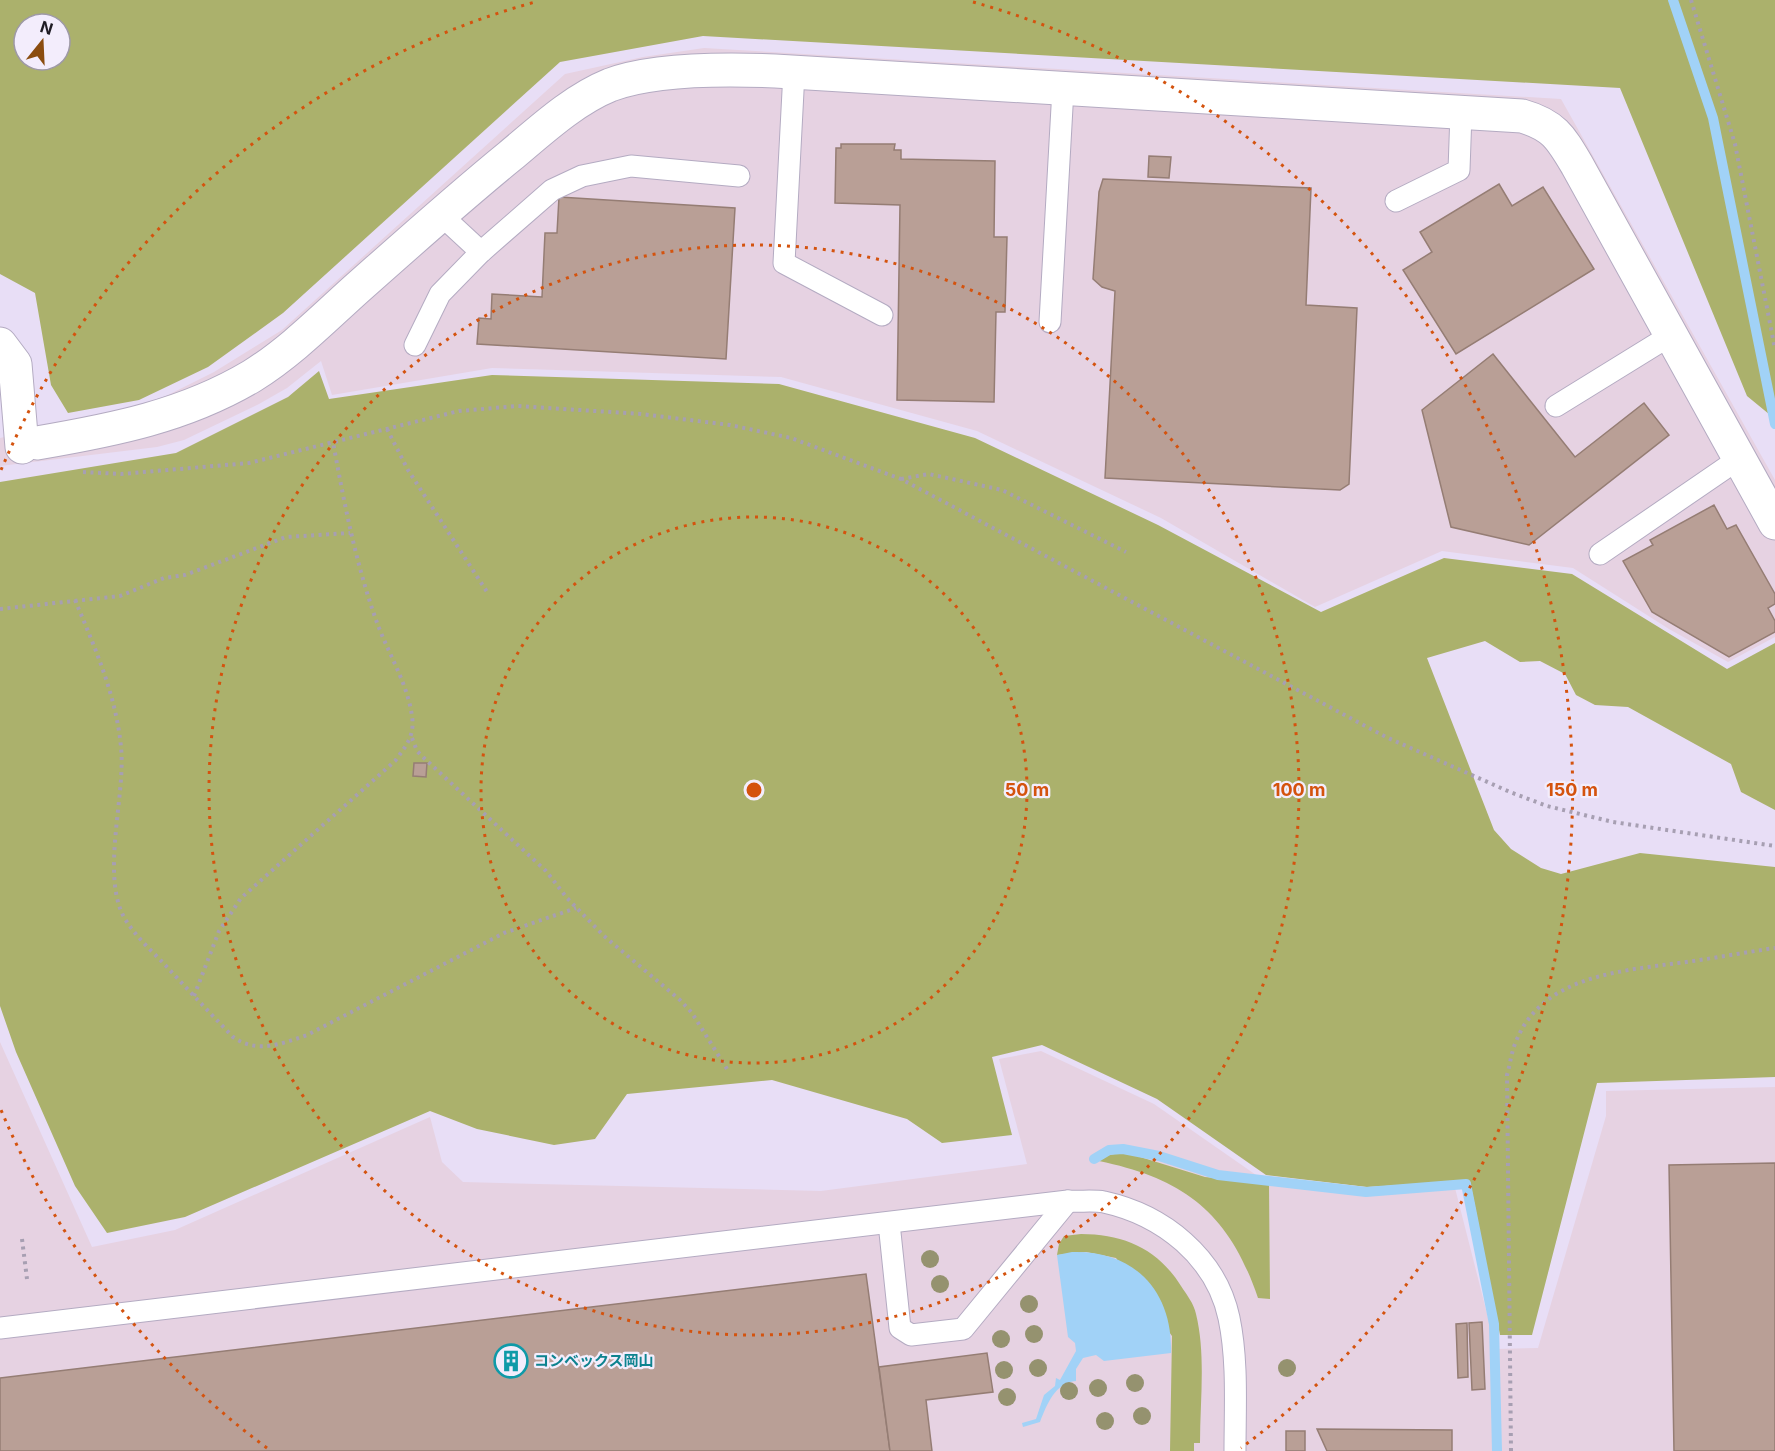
<svg xmlns="http://www.w3.org/2000/svg" width="1775" height="1451" font-family="Inter,'Noto Sans JP',sans-serif">
<style>
.industrial{fill:#e6d2e2}
.forest{fill:#abb16c;fill-rule:evenodd}
.water{fill:#a1d2f7}
.lines{fill:none;stroke-linecap:round;stroke-linejoin:round}
.stream{stroke:#a1d2f7;stroke-width:10}
.building{fill:#b99f96;stroke:#957d74;stroke-width:1.5}
.service-casing{stroke:#b4abc2;stroke-width:23}
.minor-casing{stroke:#b4abc2;stroke-width:35}
.tertiary-casing{stroke:#b4abc2;stroke-width:35}
.path{stroke:#a79fb2;stroke-width:4;stroke-dasharray:3 4.5;stroke-linecap:butt}
.service{stroke:#fff;stroke-width:21}
.minor{stroke:#fff;stroke-width:33}
.tertiary{stroke:#fff;stroke-width:33}
.tree{fill:#95926f}
.ring{fill:none;stroke:#d4530e;stroke-width:3;stroke-dasharray:3 6}
.labels{text-anchor:middle;stroke-width:4.5;stroke-linejoin:round;paint-order:stroke}
.culture-label{font-size:15px;font-weight:bold;fill:#0d838f;stroke:#f3edfc;text-anchor:start}
.centre{fill:#d4530e;stroke:#f3edfc;stroke-width:3}
.ring-label{font-size:18px;text-anchor:middle;font-weight:bold;fill:#d4530e;stroke:#f3edfc;stroke-width:4.5;stroke-linejoin:round;paint-order:stroke}
</style>
<rect width="100%" height="100%" fill="#e8def6"/>
<g class="industrial">
<polygon points="704,48 1561,99 1775,480 1775,637 1728,662 1669,629 1573,568 1442,551 1315,607 1161,518 977,431 781,377 492,368 332,395 321,361 287,388 259,404 184,440 157,447 0,466 0,438 148,405 214,372 282,330 565,74 643,57"/>
<polygon points="0,1042 92,1247 175,1230 430,1117 442,1162 463,1182 821,1191 1027,1164 999,1059 1041,1051 1154,1104 1269,1184 1366,1195 1455,1188 1496,1349 1538,1348 1606,1116 1606,1091 1775,1087 1775,1451 0,1451"/>
</g>
<g class="forest">
<path d="M0,0H1775V419L1747,396L1620,88L703,36L560,62L283,313L208,367L139,400L68,413L51,385L35,293L0,274ZM24,24H60V60H24Z"/>
<polygon points="319,371 329,399 492,375 779,384 975,438 1158,525 1321,612 1444,558 1572,574 1727,669 1775,643 1775,810 1741,792 1731,764 1628,707 1595,705 1576,695 1565,674 1540,661 1520,662 1485,641 1427,658 1494,830 1511,849 1541,868 1561,874 1640,853 1775,867 1775,1077 1597,1083 1532,1335 1500,1335 1470,1181 1367,1187 1266,1175 1157,1099 1042,1045 992,1057 1012,1135 942,1143 907,1119 772,1080 627,1094 595,1139 554,1145 477,1129 430,1111 185,1217 107,1233 75,1186 16,1052 0,1006 0,482 176,453 288,397"/>
<path d="M1124,1152L1205,1177L1269,1184L1270,1299L1258,1298C1229,1213 1185,1179 1099,1161L1100,1157Z"/>
<path d="M1081,1234C1124,1234 1158,1249 1181,1286C1187,1295 1194,1304 1196,1314C1206,1355 1200,1401 1200,1443H1194V1451H1170L1172,1336L1116,1258L1086,1252L1057,1255L1059,1244L1064,1236Z"/>
</g>
<path class="water" d="M1072,1252C1135,1250 1173,1292 1171,1353L1104,1361L1096,1355L1083,1358L1076,1369V1381C1055,1383 1047,1404 1040,1422L1023,1427L1022,1423L1036,1419L1044,1395L1055,1386L1056,1378L1060,1380L1076,1351L1075,1343L1068,1337L1057,1255Z"/>
<g class="lines">
<g class="stream">
<polyline points="1673,0 1713,118 1775,424"/>
<polyline points="1094,1159 1109,1150 1123,1149 1159,1156 1218,1175 1366,1192 1466,1184 1494,1324 1497,1451"/>
</g>
</g>
<g class="building">
<polygon points="841,144 895,144 894,150 901,150 901,159 995,161 994,237 1007,237 1005,312 996,312 994,402 897,400 900,205 835,203 836,148 841,148"/>
<polygon points="1149,156 1171,157 1169,178 1148,177"/>
<polygon points="1103,179 1311,188 1306,305 1357,308 1349,484 1340,490 1105,478 1115,291 1102,287 1093,279 1099,192"/>
<polygon points="1499,184 1512,206 1543,187 1594,269 1456,354 1403,270 1432,252 1420,232"/>
<polygon points="559,197 735,208 726,359 477,344 479,318 491,319 492,294 542,297 545,233 557,233"/>
<polygon points="1493,354 1575,457 1644,403 1669,435 1529,545 1451,527 1422,410"/>
<polygon points="1714,505 1727,529 1736,525 1775,594 1775,604 1768,608 1775,621 1775,632 1729,657 1652,612 1623,561 1653,545 1650,540"/>
<polygon points="414,763 427,763 426,777 413,776"/>
<polygon points="1775,1163 1775,1451 1674,1451 1669,1165"/>
<polygon points="866,1274 890,1451 0,1451 0,1378"/>
<polygon points="1482,1322 1485,1389 1472,1390 1469,1323"/>
<polygon points="1467,1323 1468,1377 1458,1378 1456,1324"/>
<polygon points="987,1353 993,1392 926,1400 932,1451 890,1451 879,1367"/>
<polygon points="1317,1429 1452,1430 1452,1451 1327,1451"/>
<rect x="1286" y="1431" width="19" height="20"/>
</g>
<g class="lines">
<defs>
<g id="service">
<polyline points="794,72 784,263 882,315"/>
<polyline points="1396,201 1459,170 1461,113"/>
<polyline points="440,214 481,252"/>
<polyline points="1050,322 1063,89"/>
<polyline points="415,345 440,294 481,252 552,190 582,176 631,166 739,176"/>
<polyline points="1556,406 1671,335"/>
<polyline points="1600,554 1740,458"/>
<polyline points="889,1223 900,1328 911,1335 963,1329 1068,1201"/>
<path d="M0,1328L1068,1201C1079,1202 1093,1200 1104,1202C1163,1215 1216,1257 1229,1318C1238,1361 1235,1407 1235,1451"/>
</g>
<polyline id="minor" points="0,344 15,364 22,447"/>
<path id="tertiary" d="M37,443C113,430 185,416 252,376C289,353 321,321 353,292C405,246 456,200 510,156C540,131 573,100 610,85C655,68 727,69 775,71L1522,116C1554,125 1561,138 1577,165L1775,523"/>
</defs>
<use href="#service" class="service-casing"/>
<use href="#minor" class="minor-casing"/>
<use href="#tertiary" class="tertiary-casing"/>
<g class="path">
<polyline points="1691,0 1735,144 1775,349"/>
<polyline points="387,429 408,470 489,595"/>
<polyline points="83,472 121,474 249,463 459,411 518,406 641,414 730,425 791,438 901,479 1386,737 1510,792 1547,806 1613,822 1775,846"/>
<polyline points="901,479 929,474 1002,490 1126,552"/>
<path d="M75,600C95,648 116,695 121,747C126,796 100,876 125,919C136,937 153,952 167,967C189,991 211,1014 233,1037C257,1054 281,1044 307,1035L504,933L576,908"/>
<polyline points="0,609 120,596 164,578 185,575 286,537 350,533"/>
<polyline points="412,738 417,751 425,759 546,871 567,898 604,936 680,1000 692,1013 727,1069"/>
<path d="M194,996L219,931L241,898L395,761C406,746 415,736 412,716C407,681 386,650 375,617C355,560 344,502 333,442"/>
<polyline points="22,1239 27,1279"/>
<path d="M1511,1451L1507,1075C1510,1065 1511,1054 1515,1044C1539,979 1612,972 1670,964C1705,960 1740,953 1775,948"/>
</g>
<use href="#service" class="service"/>
<use href="#minor" class="minor"/>
<use href="#tertiary" class="tertiary"/>
</g>
<g class="tree">
<circle cx="930" cy="1259" r="9"/>
<circle cx="940" cy="1284" r="9"/>
<circle cx="1029" cy="1304" r="9"/>
<circle cx="1034" cy="1334" r="9"/>
<circle cx="1001" cy="1339" r="9"/>
<circle cx="1038" cy="1368" r="9"/>
<circle cx="1287" cy="1368" r="9"/>
<circle cx="1004" cy="1370" r="9"/>
<circle cx="1135" cy="1383" r="9"/>
<circle cx="1098" cy="1388" r="9"/>
<circle cx="1069" cy="1391" r="9"/>
<circle cx="1007" cy="1397" r="9"/>
<circle cx="1142" cy="1416" r="9"/>
<circle cx="1105" cy="1421" r="9"/>
</g>
<g class="ring">
<circle cx="754" cy="790" r="273"/>
<circle cx="754" cy="790" r="545"/>
<path d="M267 1448A818 818 0 0 1 1 1110M1 470A818 818 0 0 1 535 2M973 2A818 818 0 0 1 1241 1448"/>
</g>
<defs>
<symbol id="building-ring" viewBox="-11 -11 22 22"><circle r="9.5" fill="#f3edfc" stroke="#0f9aa8" stroke-width="1.5"/><path d="M-4-6H4V6H1V3H-1V6H-4ZM-2.5-4.3h1.7v1.8h-1.7ZM.8-4.3h1.7v1.8H.8ZM-2.5-1h1.7V.8h-1.7ZM.8-1h1.7V.8H.8Z" fill="#0f9aa8"/></symbol>
</defs>
<g fill-rule="evenodd">
<use href="#building-ring" x="492" y="1342" width="38" height="38"/>
</g>
<g class="labels">
<g class="culture-label">
<text x="534" y="1366">コンベックス岡山</text>
</g>
</g>
<circle cx="754" cy="790" r="9" class="centre"/>
<g class="ring-label">
<text x="1027" y="796">50 m</text>
<text x="1299" y="796">100 m</text>
<text x="1572" y="796">150 m</text>
</g>
<g transform="translate(42 42) rotate(18)"><circle r="28" fill="#f3edfc" stroke="#9e99a6" stroke-width="1.5"/>
<path d="M0-4.5L10 22L0 15L-10 22Z" fill="#8b4d10"/>
<text y="-9" font-size="16" font-weight="bold" text-anchor="middle" fill="#1f1c24">N</text>
</g>
</svg>
